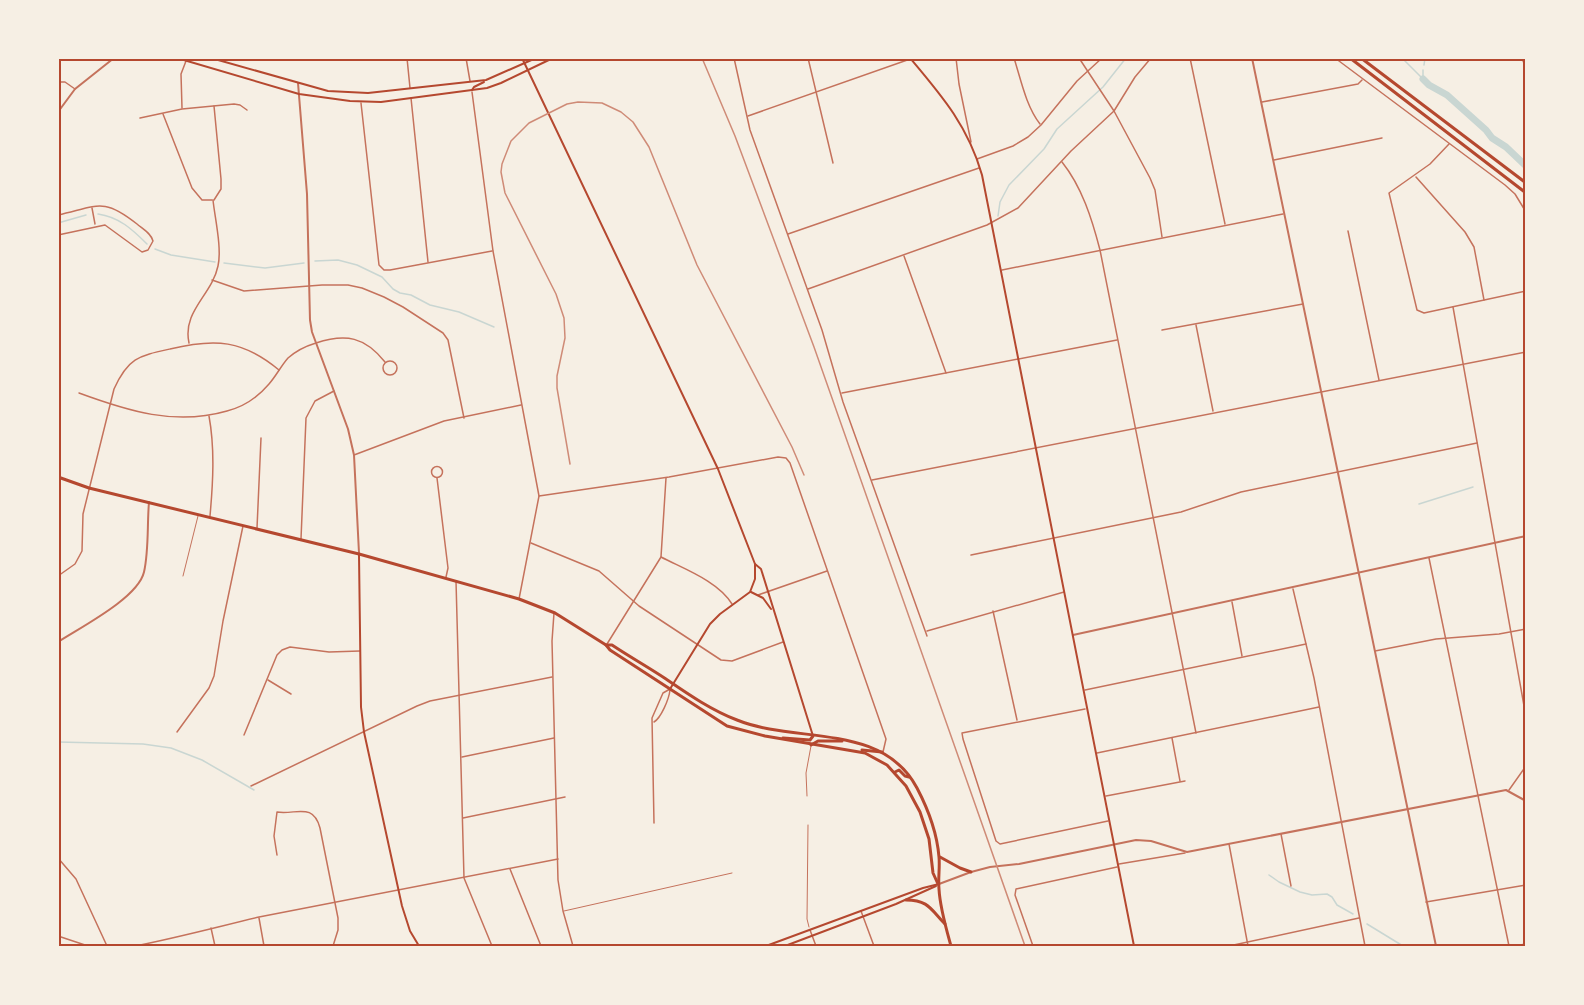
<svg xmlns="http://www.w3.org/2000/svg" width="1584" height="1005" font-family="'Varela Round',sans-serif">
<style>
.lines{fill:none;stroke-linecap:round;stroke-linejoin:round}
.stream{stroke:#c9d6d2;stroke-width:1.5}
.river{stroke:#c9d6d2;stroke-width:7}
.service{stroke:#c5725c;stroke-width:1}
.minor{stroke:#c5725c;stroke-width:1.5}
.tertiary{stroke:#c5725c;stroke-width:2}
.secondary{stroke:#b5482f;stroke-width:2}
.primary{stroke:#b5482f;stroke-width:3}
.motorway{stroke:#b5482f;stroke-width:3}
.rail{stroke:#cf8b77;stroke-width:1.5}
.neatline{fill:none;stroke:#b5482f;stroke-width:2}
</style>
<rect width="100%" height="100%" fill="#f6efe4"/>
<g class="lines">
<g class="stream">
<polyline points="1402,58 1423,79"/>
<polyline points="1424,65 1425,58"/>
<polyline points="1423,70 1423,78"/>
<path d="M98,214C119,217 132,229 147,244"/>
<polyline points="998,216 1000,202 1009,185 1044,149 1057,129 1103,87 1126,58"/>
<polyline points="58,223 86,215"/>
<polyline points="155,249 171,255 215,262"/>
<polyline points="315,261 338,260 357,265 382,277 393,289 400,293 411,295 430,305 459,312 494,327"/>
<polyline points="224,263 265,268 304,263"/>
<polyline points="1419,504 1473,487"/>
<polyline points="58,742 143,744 171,748 202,760 254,790"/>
<polyline points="1269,875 1279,882 1300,892 1312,895 1327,894 1332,897 1337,905 1353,914"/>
<polyline points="1367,924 1403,946"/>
</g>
<polyline class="river" points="1423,79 1429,85 1447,95 1486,130 1492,138 1506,147 1526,166"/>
<g class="service">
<polyline points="183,576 198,516"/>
<polyline points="807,796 806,773 811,746"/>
<polyline points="808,825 807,919 809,927"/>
<polyline points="564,911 732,873"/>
</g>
<g class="minor">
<polyline points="407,58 410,88"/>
<polyline points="466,58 470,81"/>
<polyline points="734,58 750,130 822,330 843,402 927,636"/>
<polyline points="808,58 833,163"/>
<polyline points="956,58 959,84 971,142"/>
<path d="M1014,58C1021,80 1026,106 1040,124"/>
<polyline points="1079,58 1114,111 1150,178 1155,190 1162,237"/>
<polyline points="1190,58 1225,224"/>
<polyline points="1335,58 1505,185 1515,194 1526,212"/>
<polyline points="1522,58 1526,69"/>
<polyline points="58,82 65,82 75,89"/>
<polyline points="472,92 493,251 539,496 519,599"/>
<polyline points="411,98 428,262"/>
<polyline points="1262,102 1358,84 1362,80"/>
<polyline points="361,103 379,265 384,270 390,270 492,251"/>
<polyline points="214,106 221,179 221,189 214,200"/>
<polyline points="182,108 181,74 186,61"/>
<polyline points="163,114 192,188 202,200 212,200"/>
<polyline points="748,116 913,58"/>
<polyline points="140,118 182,109 234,104 240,105 247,110"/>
<polyline points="1449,144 1430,164 1389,193 1417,310 1424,313 1526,291"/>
<polyline points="977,159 1013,146 1028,137 1041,125 1077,81 1102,58"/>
<polyline points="1274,160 1382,138"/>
<path d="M1062,162C1082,187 1092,219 1100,250L1196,733"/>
<polyline points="1416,177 1465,232 1474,247 1484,300"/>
<polyline points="92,208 95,224"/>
<path d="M58,215C98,206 103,197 137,224C143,229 151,233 153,241L148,250L142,252L105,225L58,235"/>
<polyline points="1348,231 1379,380"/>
<polyline points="788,234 979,168"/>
<polyline points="904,256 946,373"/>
<polyline points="1002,270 1283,214"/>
<polyline points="212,280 244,291 322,285 348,285 362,288 384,297 403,307 443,333 448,340 464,418"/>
<polyline points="808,289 987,225 1018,208 1071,151 1114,111 1135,77 1151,58"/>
<polyline points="1453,307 1526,717"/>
<polyline points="1196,325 1213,411"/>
<polyline points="1162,330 1303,304"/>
<path d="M189,343C182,311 212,295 218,266C222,248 215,219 213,200"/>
<circle cx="390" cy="368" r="7"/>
<path d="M79,393C128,411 175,426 227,411C243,407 258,397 269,384C276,376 281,366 288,358C296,351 306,346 316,343C346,333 365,337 385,362"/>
<polyline points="842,393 1117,340"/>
<path d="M209,416C215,449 213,483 210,516"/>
<polyline points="354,455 444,421 521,405"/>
<circle cx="437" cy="472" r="5.5"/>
<polyline points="437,478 448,568 446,577"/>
<polyline points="872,480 1526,352"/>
<polyline points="539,496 669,477 778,457 786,458 790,463 886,739 883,752"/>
<polyline points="257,528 261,438"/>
<polyline points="301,539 306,418 315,401 334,391"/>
<polyline points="531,543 599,571 639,606 721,660 732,661 783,642"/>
<polyline points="971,555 1181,512 1241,492 1477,443"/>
<path d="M661,557C684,569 718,581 732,604"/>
<polyline points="1429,558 1509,946"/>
<path d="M58,576L75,564L82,551L83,514L114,389C128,358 138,356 170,349C215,338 243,340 279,370"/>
<polyline points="456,581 464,878 492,946"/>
<polyline points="1293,589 1314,678 1365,946"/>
<polyline points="758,595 827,571"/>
<polyline points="1232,602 1242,656"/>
<polyline points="993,611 1017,720"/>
<polyline points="554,613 552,641 558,880 563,911 573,946"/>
<polyline points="927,631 1064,592"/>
<polyline points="607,644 661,557 666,478"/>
<polyline points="1375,651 1436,639 1499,634 1526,629"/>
<polyline points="268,680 291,694"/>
<polyline points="1085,690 1306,644"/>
<polyline points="1085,709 962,733 963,739 996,841 1000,844 1108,821"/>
<path d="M654,722C661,718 669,699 670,690"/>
<polyline points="177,732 209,688 214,676 223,621 243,526"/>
<polyline points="244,735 277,655 282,650 290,647 329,652 360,651"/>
<polyline points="1172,738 1180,781"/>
<polyline points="1097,753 1319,707"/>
<polyline points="462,757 554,738"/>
<polyline points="251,786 417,706 430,701 552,677"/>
<polyline points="1509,790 1526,766"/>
<polyline points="1106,796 1185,781"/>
<polyline points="463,818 565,797"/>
<polyline points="654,823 652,718 663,693 670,689"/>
<polyline points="1281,834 1291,886"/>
<polyline points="1229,844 1248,946"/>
<path d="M277,855L274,836L277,812C296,815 313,802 320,828L338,918V930L333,946"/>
<polyline points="58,858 76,879 107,946"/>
<polyline points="1119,864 1185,853"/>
<polyline points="510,869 541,946"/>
<polyline points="1426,902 1526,885"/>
<polyline points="861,911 874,946"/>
<polyline points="259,918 264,946"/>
<polyline points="211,928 215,946"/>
<polyline points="810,930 816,946"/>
<polyline points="58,936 88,946"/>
<polyline points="333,945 341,946"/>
<path d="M135,946C176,938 217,927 259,917L558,859"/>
<polyline points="1033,946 1015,895 1016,889 1117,867"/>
<polyline points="1229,946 1359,918"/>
<polyline points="1514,946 1526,944"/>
</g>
<g class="tertiary">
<polyline points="1252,58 1436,946"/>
<polyline points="298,83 307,194 310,320 312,332 348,429 354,455 359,553"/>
<polyline points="58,112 75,89 114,58"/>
<polyline points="1073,635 1526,536"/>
<path d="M58,642C81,627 138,598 144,572C149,550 147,525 149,502"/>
<polyline points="939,884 971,872 990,867 1019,864 1136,840 1151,841 1187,852 1506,790 1526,801"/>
</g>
<g class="secondary">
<polyline points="177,58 299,94 350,101 381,102 487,88 501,83 553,58"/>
<polyline points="211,58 328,91 368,93 486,80 536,58"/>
<polyline points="522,58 718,469 755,564 755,579 750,592 720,614 710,624 670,689"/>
<path d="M910,58C942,96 968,126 982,175L1134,946"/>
<polyline points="472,90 474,87 484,82"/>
<polyline points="359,555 361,707 364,732 402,906 410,931 419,946"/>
<polyline points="755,564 761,569 813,736"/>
<polyline points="751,592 763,598 771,609"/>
<polyline points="766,946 923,888 939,884"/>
<polyline points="785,946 896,904 936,886"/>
</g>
<g class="primary">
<path d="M58,477L89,488L359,554L519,599L555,613L606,645H612C630,657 648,667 666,679C688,694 711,710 737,720C796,744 882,722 917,788C928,809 937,832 939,857C940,867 938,878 939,889C940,908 946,928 951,946"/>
<polyline points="606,645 610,650 727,726 765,736 865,753 887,765 906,786 920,812 929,839 933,873 938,884"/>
<polyline points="783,738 810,740 813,736"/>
<polyline points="811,745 818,741 842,741"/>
<polyline points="862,750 882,752"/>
<polyline points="895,772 899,770 905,776 909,777"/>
<polyline points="940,857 960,868 971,872"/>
<path d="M906,900C929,900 931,910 945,924"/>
</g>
<g class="motorway">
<polyline points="1350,58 1526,193"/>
<polyline points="1361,58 1526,183"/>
</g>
<g class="rail">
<polyline points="702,58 735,136 814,347 1025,946"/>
<polyline points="570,464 557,388 557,376 565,338 564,318 556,294 505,193 501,172 502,164 511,141 529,123 567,104 578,102 602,103 621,112 633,122 649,147 697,265 792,447 804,475"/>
</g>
</g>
<rect width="1584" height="1005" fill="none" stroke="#f6efe4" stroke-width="120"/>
<rect x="60" y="60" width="1464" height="885" class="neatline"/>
</svg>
